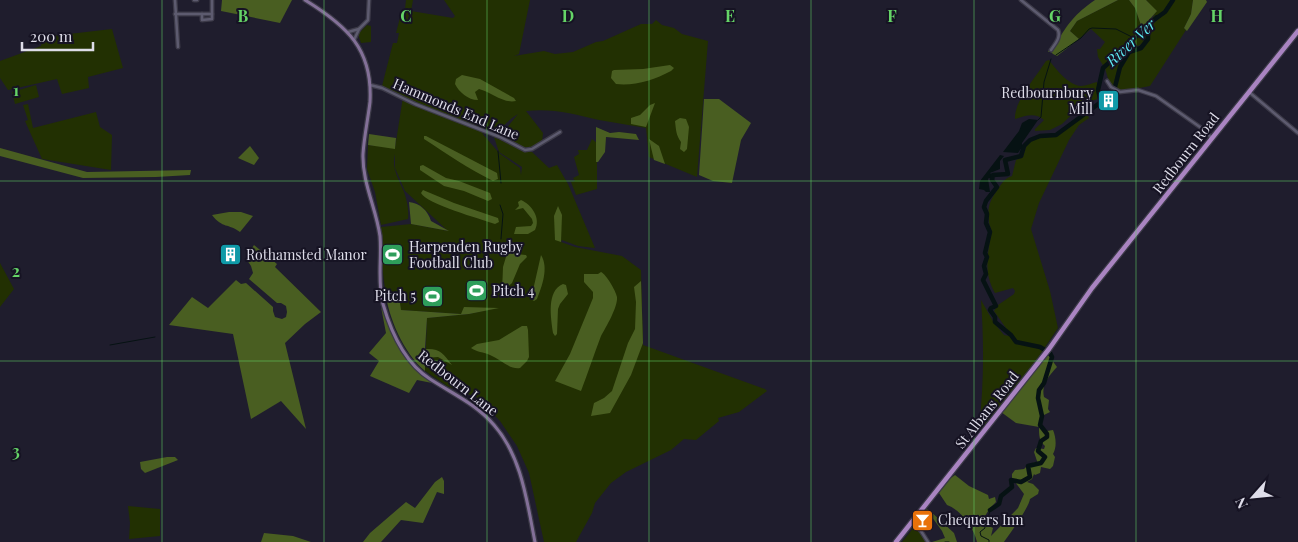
<svg xmlns="http://www.w3.org/2000/svg" width="1298" height="542" font-family="'Playfair Display',serif">
<style>
.green{fill:#223002}
.forest{fill:#495e21}
.water{fill:#061213}
.lines{fill:none;stroke-linecap:round;stroke-linejoin:round}
.stream{stroke:#061213;stroke-width:1}
.river{stroke:#061213;stroke-width:4.5}
.street-casing{stroke:#3c3a48;stroke-width:5}
.secondary-casing{stroke:#3c3a48;stroke-width:5.5}
.primary-casing{stroke:#3c3a48;stroke-width:7}
.street{stroke:#5d5b6f;stroke-width:2.5}
.secondary{stroke:#837098;stroke-width:3}
.primary{stroke:#a984c1;stroke-width:4.5}
.grid{fill:none;stroke:#65d467;stroke-width:1;stroke-opacity:0.55}
.labels{text-anchor:middle;stroke-width:4;stroke-linejoin:round;paint-order:stroke}
.poi-label{font-size:14px;fill:#dedde9;stroke:#161323;text-anchor:start}
.street-label{font-size:14px;fill:#dedde9;stroke:#161323}
.water-label{font-size:15px;font-style:italic;fill:#5de9f0;stroke:#161323}
.grid-label{font-size:16px;text-anchor:middle;font-weight:bold;fill:#65d467;stroke:#161323;stroke-width:4;stroke-linejoin:round;paint-order:stroke}
</style>
<rect width="100%" height="100%" fill="#1f1d2d"/>
<g class="green">
<path d="M406,0H413L411,11L453,18L455,16L444,0H530L519,54L514,56L544,51L555,54L573,52L596,42L603,41L641,24H652L656,20L662,25L674,28L682,34L708,41L697,177L649,157L646,128C630,125 615,123 599,120C574,114 552,108 526,111L543,133L542,142C525,154 517,144 501,135L518,114L512,118L492,136L482,133L499,153L520,168L521,175L522,167L499,152L494,137L523,150L532,152L549,168L557,165L568,184L595,248L578,246L562,240L561,242L575,247L622,256L641,270L643,345L765,389L767,391L739,412L718,418L719,421L696,440L684,439L671,450L626,472L611,483L595,503L592,513L576,542H544L529,473L517,446L500,421L478,398L447,386L425,371L427,318L469,314L496,308L461,314L400,310L398,296L386,297L382,265L381,227L411,224L448,231L405,191L395,168V154C391,168 399,179 404,192C407,200 409,210 408,219L381,225L375,192L367,169L368,145L395,148L403,97L382,86L393,43H397L399,33H396L402,10H408L405,9Z"/>
<polygon points="1118,0 1129,0 1135,8 1142,28 1140,33 1132,36 1121,52 1104,67 1098,57 1097,49 1100,49 1105,42 1091,29 1079,39 1070,31 1077,21"/>
<polygon points="1146,0 1173,0 1165,12 1158,16 1156,15 1152,19 1156,11"/>
<polygon points="1175,0 1193,0 1191,14 1184,28 1186,30 1150,86 1123,91 1115,88 1120,71 1129,56 1132,52 1140,49 1148,41 1150,27 1166,12"/>
<polygon points="367,25 371,26 371,42 361,43 358,34"/>
<polygon points="112,29 123,68 88,77 89,88 62,94 57,79 8,90 0,78 0,61 41,46 43,37"/>
<path d="M1145,35L1147,38C1140,47 1138,45 1130,50C1120,56 1116,76 1113,87L1109,82L1105,68C1119,56 1128,40 1145,35Z"/>
<path d="M1049,60C1056,69 1068,85 1081,86C1086,86 1092,83 1097,82V99L1082,105L1062,124L1050,130L1035,131V129L1044,120C1035,112 1025,116 1015,119C1014,101 1036,77 1046,61Z"/>
<polygon points="36,85 39,97 15,104 12,92"/>
<polygon points="28,104 33,128 96,112 100,127 112,135 111,170 42,159 25,121 28,120 23,105"/>
<path d="M1087,113L1089,118L1079,125L1069,140L1039,203L1031,229L1050,291L1058,328L1037,359L982,428L979,427C984,385 984,342 981,300L994,323L1004,335L1009,336L1008,331L994,311L998,305L1014,294L1015,291L1013,288L995,293C983,272 988,255 991,233C992,229 989,225 989,222C987,207 990,200 998,189C1002,183 1005,178 1012,176L1016,160L1023,157L1027,144L1033,140L1044,137H1056Z"/>
<polygon points="592,139 597,143 597,189 576,195 571,182 575,181 573,178 579,175 574,157 579,154 578,150 587,150"/>
<polygon points="0,263 14,289 0,307"/>
<polygon points="128,506 160,509 160,536 129,539 130,523"/>
<polygon points="915,526 918,528 926,542 902,542"/>
</g>
<g class="forest">
<polygon points="222,0 292,0 280,23 221,11"/>
<path d="M1095,0H1118L1077,21L1070,31L1079,39L1057,56L1053,54L1051,52H1048L1051,46L1056,44C1068,23 1075,14 1095,0Z"/>
<polygon points="1129,0 1146,0 1157,11 1142,28 1135,8"/>
<polygon points="1193,0 1206,0 1207,2 1187,31 1184,28 1191,14"/>
<path d="M670,65L674,68L671,71C654,80 635,86 616,84L611,78L612,71L614,70L643,69Z"/>
<path d="M462,75L480,79L514,98L516,101C504,104 491,92 479,89L475,92L478,100C468,100 459,92 455,84L456,79Z"/>
<polygon points="704,99 719,99 751,123 741,140 732,183 713,181 699,175"/>
<polygon points="655,103 646,127 631,124 631,118 640,115 650,105"/>
<path d="M680,118L686,119L689,127L687,149L684,152L680,149L681,142C676,135 676,130 675,121Z"/>
<polygon points="596,127 610,133 619,132 636,134 639,140 606,137 605,152 598,162 596,162"/>
<polygon points="369,134 396,138 395,149 368,145"/>
<path d="M426,136L497,173L498,179L493,181C469,169 447,154 424,139V136Z"/>
<polygon points="649,139 659,146 665,164 654,160"/>
<polygon points="250,146 259,158 254,165 238,158"/>
<polygon points="0,148 87,172 191,170 190,175 156,177 83,178 0,156"/>
<polygon points="423,165 446,178 459,181 490,193 492,199 488,201 464,191 444,186 420,170 420,166"/>
<path d="M423,190L454,203L498,218L499,222L495,224C481,219 426,204 421,193Z"/>
<path d="M521,200C532,205 541,218 535,230L528,234H514L516,227L531,226L533,223L532,219L523,208L515,210L519,206L518,202Z"/>
<path d="M409,202C420,203 428,211 431,221L449,231L411,224Z"/>
<polygon points="558,206 562,215 561,242 555,240 554,216"/>
<path d="M229,212H241L253,216L240,232C228,223 223,229 212,215Z"/>
<polygon points="254,245 277,264 275,267 321,312 305,324 285,343 306,429 281,401 251,419 233,334 169,325 192,297 208,308 236,280 241,284 246,283 273,307 273,311 275,317 282,319 286,317 287,312 286,306 281,303 277,303 249,279 253,273 251,266 247,260 248,254"/>
<polygon points="506,246 509,247 515,254 526,255 527,257 520,264 512,283 502,292 503,267 508,250"/>
<path d="M541,255C549,268 542,286 537,299L534,301L531,299Z"/>
<path d="M601,272C606,274 616,291 617,297C618,307 606,327 601,336C594,354 588,373 581,391L555,381L570,354L593,298V292L584,282V274H598Z"/>
<polygon points="641,281 643,343 631,375 610,413 591,416 594,403 604,398 612,391 628,343 635,329 636,302 634,287"/>
<path d="M563,284L566,285L568,294L560,304L558,309L557,334L555,336L553,333C551,318 546,291 563,284Z"/>
<path d="M385,290L390,296H399L401,310L461,314L464,307L499,308L469,314L427,318L425,349C440,348 443,353 452,365L438,357L425,358V371C404,354 388,317 385,290Z"/>
<path d="M381,307C395,338 404,362 432,383L417,380L409,393L370,376L379,361L369,353L386,333Z"/>
<path d="M522,326H527L528,330L529,357L527,361L520,368C510,370 500,359 490,355C484,352 476,352 471,348L477,344L499,340Z"/>
<path d="M1042,355L1049,356L1057,367C1049,376 1041,384 1044,397L1049,400L1048,409L1050,412L1044,415L1040,427L1047,431L1053,430C1056,437 1057,447 1053,454L1055,457L1053,466L1050,469L1041,467L1040,473L1035,475L1034,474L1032,479L1027,482L1033,484L1039,490L1038,494L1030,499C1029,507 1010,534 1004,542H977C974,528 961,510 947,505L939,493L951,478L955,475L969,486L988,495L989,499L995,497L996,502L990,508L985,516L989,526L993,528L991,536L1018,508L1024,494L1012,478V474L1015,470L1024,469L1027,466L1035,462L1038,464L1034,452L1036,448L1044,449L1045,446C1039,441 1039,435 1039,427L1016,423L1001,412L1015,396L1025,374Z"/>
<polygon points="167,457 175,457 178,460 145,473 141,469 140,462"/>
<polygon points="442,477 444,481 444,494 437,492 423,523 401,520 381,542 363,542 370,533 406,502 415,508 435,482"/>
<polygon points="926,509 929,510 954,533 957,542 932,542 945,538 942,531 929,513 927,513"/>
<polygon points="264,533 293,536 311,542 261,542"/>
</g>
<g class="water">
<polygon points="1156,15 1161,17 1150,26 1149,39 1145,35 1130,40 1133,37 1140,33 1141,30"/>
<polygon points="1029,119 1038,120 1022,143 1022,147 1018,153 1003,152 1019,131 1022,123"/>
<polygon points="1000,155 1004,156 1000,161 1000,169 990,173 993,175 992,180 989,178 988,179 990,192 986,192 984,190 979,189 980,181"/>
</g>
<g class="lines">
<g class="stream">
<polyline points="1056,55 1081,38 1089,29 1092,28 1116,29 1132,37"/>
<polyline points="1038,120 1041,117 1044,82 1051,59"/>
<polyline points="498,151 501,183"/>
<polyline points="500,205 503,214 501,239"/>
<polyline points="110,345 155,337"/>
<polyline points="945,542 949,542"/>
<polyline points="989,542 989,540 981,536 980,532 985,528 984,522 988,518 990,510"/>
</g>
<g class="river">
<polyline points="1155,19 1165,12 1173,0"/>
<polyline points="1101,102 1107,99 1115,87 1120,67 1129,52 1141,48 1148,39 1148,35"/>
<polyline points="990,510 999,504 1001,496 1012,487 1011,480 1021,482 1030,477 1028,466 1041,463 1045,457 1038,451 1041,441 1047,437 1047,434 1040,425 1042,416 1038,398 1039,390 1044,383 1052,357 1050,353 1040,347 1016,342 1011,335 995,322 995,317 990,310 991,308 996,306 983,280 986,274 984,266 987,257 985,253 990,232 986,223 987,214 984,207 986,201 997,187 992,180 993,175 1008,174 1005,160 1021,156 1024,146 1030,140 1040,136 1056,135 1101,102 1098,90 1103,68 1121,52 1130,40 1135,38"/>
</g>
<defs>
<g id="street">
<polyline points="175,0 178,47"/>
<polyline points="194,0 197,0"/>
<path d="M1021,0L1058,30C1061,38 1055,44 1051,50"/>
<polyline points="175,14 212,14"/>
<polyline points="202,14 202,20 212,19 212,0"/>
<polyline points="348,32 359,29"/>
<polyline points="354,40 359,29 368,20 369,0"/>
<polyline points="1107,81 1111,87 1120,92 1138,90 1156,96 1207,132 1211,138"/>
<polyline points="370,85 382,88 415,104 500,137 525,150 532,149 560,132"/>
<polyline points="1249,92 1298,133"/>
<polyline points="913,522 921,531 928,542"/>
</g>
<path id="secondary" d="M305,0C347,26 373,49 370,102C368,119 364,137 363,154C362,182 376,208 380,236C382,258 377,281 383,304C391,332 405,363 430,379C453,394 476,404 494,425C522,457 527,502 535,542"/>
<polyline id="primary" points="896,542 1049,349 1092,288 1298,31"/>
</defs>
<use href="#street" class="street-casing"/>
<use href="#secondary" class="secondary-casing"/>
<use href="#primary" class="primary-casing"/>
<use href="#street" class="street"/>
<use href="#secondary" class="secondary"/>
<use href="#primary" class="primary"/>
</g>
<path class="grid" d="M162,0V542M324,0V542M487,0V542M649,0V542M811,0V542M974,0V542M1136,0V542M0,181H1298M0,361H1298"/>
<defs>
<symbol id="building-square" viewBox="-11 -11 22 22"><rect x="-9" y="-9" width="18" height="18" rx="4" fill="#0f9aa8" stroke="#161323"/><path d="M-4-6H4V6H1V3H-1V6H-4ZM-2.5-4.3h1.7v1.8h-1.7ZM.8-4.3h1.7v1.8H.8ZM-2.5-1h1.7V.8h-1.7ZM.8-1h1.7V.8H.8Z" fill="#fff"/></symbol>
<symbol id="stadium-square" viewBox="-11 -11 22 22"><rect x="-9" y="-9" width="18" height="18" rx="4" fill="#2e9e5b" stroke="#161323"/><path d="M0-5a6.5 5 0 1 0 0 10a6.5 5 0 1 0 0-10ZM-3.5-1.8h7v3.6h-7Z" fill="#fff"/></symbol>
<symbol id="bar-square" viewBox="-11 -11 22 22"><rect x="-9" y="-9" width="18" height="18" rx="4" fill="#e8710a" stroke="#161323"/><path d="M-6-5H6L.8 .8V4.5H3.5V6h-7V4.5H-.8V.8Z" fill="#fff"/></symbol>
</defs>
<g fill-rule="evenodd">
<use href="#building-square" x="1096" y="88" width="25" height="25"/>
<use href="#building-square" x="218" y="242" width="25" height="25"/>
<use href="#stadium-square" x="380" y="242" width="25" height="25"/>
<use href="#stadium-square" x="464" y="278" width="25" height="25"/>
<use href="#stadium-square" x="420" y="284" width="25" height="25"/>
<use href="#bar-square" x="910" y="508" width="25" height="25"/>
</g>
<g class="labels">
<g class="poi-label">
<text x="1093" y="98" text-anchor="end">Redbournbury<tspan x="1093" dy="16">Mill</tspan></text>
<text x="409" y="252">Harpenden Rugby<tspan x="409" dy="16">Football Club</tspan></text>
<text x="246" y="260">Rothamsted Manor</text>
<text x="492" y="296">Pitch 4</text>
<text x="416" y="301" text-anchor="end">Pitch 5</text>
<text x="938" y="525">Chequers Inn</text>
</g>
<g class="street-label">
<text transform="translate(456 109) rotate(23)" y="5">Hammonds End Lane</text>
<text transform="translate(1186 153) rotate(-52)" y="5">Redbourn Road</text>
<text transform="translate(458 383) rotate(38)" y="5">Redbourn Lane</text>
<text transform="translate(987 410) rotate(-52)" y="5">St Albans Road</text>
</g>
<g class="water-label">
<text transform="translate(1131 43) rotate(-43)" y="5">River Ver</text>
</g>
</g>
<g class="grid-label">
<text x="243" y="22">B</text>
<text x="406" y="22">C</text>
<text x="568" y="22">D</text>
<text x="730" y="22">E</text>
<text x="892" y="22">F</text>
<text x="1055" y="22">G</text>
<text x="1217" y="22">H</text>
<text x="16" y="96">1</text>
<text x="16" y="277">2</text>
<text x="16" y="457">3</text>
</g>
<g transform="translate(1253 497) rotate(243)" stroke="#161323" stroke-width="4" paint-order="stroke">
<path d="M0-4L9 19L0 12L-9 19Z" fill="#dedde9"/>
<text y="-8" font-size="14" font-weight="bold" text-anchor="middle" fill="#dedde9">N</text>
</g>
<path d="M22 42v8h71v-8" fill="none" stroke="#dedde9" stroke-width="2.5"/>
<text x="30" y="42" font-size="15" fill="#dedde9" stroke="#161323" stroke-width="4" paint-order="stroke">200 m</text>
</svg>
